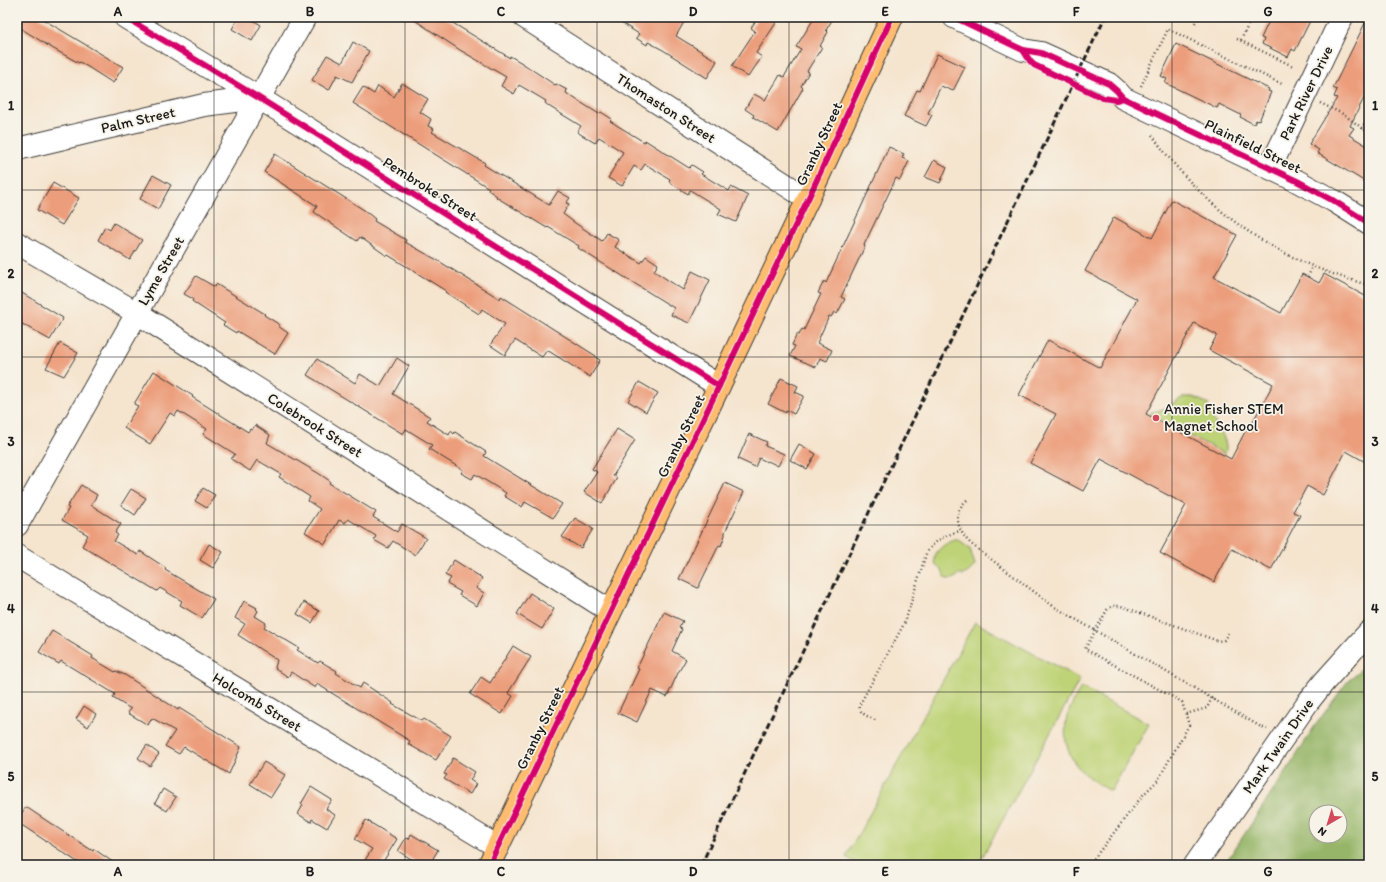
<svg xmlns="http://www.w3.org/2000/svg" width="1386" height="882" font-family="Itim,sans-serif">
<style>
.green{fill:#bed377;stroke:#6d784a}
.forest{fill:#96b568;stroke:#596842;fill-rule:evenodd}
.building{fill:#ec9e7c;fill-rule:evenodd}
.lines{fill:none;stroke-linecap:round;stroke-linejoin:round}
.minor-casing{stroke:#3d3a37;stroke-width:24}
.major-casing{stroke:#3d3a37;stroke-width:24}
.path{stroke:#3d3a37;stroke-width:2.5;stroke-dasharray:1 3;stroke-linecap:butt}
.minor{stroke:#fff;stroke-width:22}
.major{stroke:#fdbc70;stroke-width:22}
.rail{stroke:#1c1c1c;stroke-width:3;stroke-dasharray:6 3;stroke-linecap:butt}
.cycleway-casing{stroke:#f7f3e8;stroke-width:8}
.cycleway{stroke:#d6006c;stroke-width:6}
.grid{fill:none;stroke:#1c1c1c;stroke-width:1;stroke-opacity:0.55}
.poi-dot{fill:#d1495b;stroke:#f7f3e8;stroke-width:1.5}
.labels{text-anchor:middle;stroke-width:3.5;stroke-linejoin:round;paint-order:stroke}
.street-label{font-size:15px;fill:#1c1c1c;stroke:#f7f3e8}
.poi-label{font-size:15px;fill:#1c1c1c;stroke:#f7f3e8;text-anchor:start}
.neatline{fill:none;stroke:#1c1c1c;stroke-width:1.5}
.grid-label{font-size:13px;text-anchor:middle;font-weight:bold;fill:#1c1c1c}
</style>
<rect width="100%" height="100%" fill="#f7f3e8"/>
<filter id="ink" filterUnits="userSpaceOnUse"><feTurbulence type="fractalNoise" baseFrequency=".025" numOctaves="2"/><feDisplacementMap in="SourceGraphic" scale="8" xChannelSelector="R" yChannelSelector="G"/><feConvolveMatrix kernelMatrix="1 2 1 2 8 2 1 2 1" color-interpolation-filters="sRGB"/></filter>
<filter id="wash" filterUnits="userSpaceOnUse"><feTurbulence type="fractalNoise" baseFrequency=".012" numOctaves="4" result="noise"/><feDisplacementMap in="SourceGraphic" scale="16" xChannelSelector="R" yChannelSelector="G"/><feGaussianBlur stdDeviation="0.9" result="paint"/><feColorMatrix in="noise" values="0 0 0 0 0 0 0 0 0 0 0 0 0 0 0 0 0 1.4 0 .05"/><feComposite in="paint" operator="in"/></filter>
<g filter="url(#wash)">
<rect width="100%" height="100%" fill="#f5e4ce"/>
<g class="green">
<path d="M1184,397H1193L1209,404L1207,408L1208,412C1215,423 1230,440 1225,454L1149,414C1152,411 1154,412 1158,411C1168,408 1175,401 1184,397Z"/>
<path d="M955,540H958L970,549L975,565C973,568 967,574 963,575C962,575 961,574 960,575C956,576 954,580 948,579C944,578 944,575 943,572C941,569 938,568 936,565C931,552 945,543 955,540Z"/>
<polygon points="975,622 1080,679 978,865 860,865 846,857"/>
<path d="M1081,687L1149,724L1111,791C1082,777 1061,757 1066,721C1068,710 1076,697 1081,687Z"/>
</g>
<path class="forest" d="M1369,661V865H1224L1291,764L1314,727L1347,682ZM1316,812H1340V836H1316Z"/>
<g id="blocks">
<g class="building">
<polygon points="21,17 39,17 123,67 113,83 80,62 79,63 52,48 17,26"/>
<polygon points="239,17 248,17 261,25 252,41 232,29"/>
<polygon points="410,17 443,17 510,58 510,56 522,63 555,85 556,84 567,90 566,93 599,114 601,112 612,119 610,121 644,142 645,140 689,168 692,165 703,172 701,174 729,191 731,187 748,196 736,222 718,214 721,209 690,190 688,194 669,182 670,179 645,164 641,170 634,166 622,186 608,178 623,152 599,137 595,143 577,132 581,126 550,107 545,103 546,101 519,85 514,94 501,86 506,77 460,50"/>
<polygon points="612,17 687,17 676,36 717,61 707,78 663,50 648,42 647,45 636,38 639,34"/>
<polygon points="758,17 766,17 776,23 756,53 762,57 748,77 732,66 755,31 751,28"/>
<polygon points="815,17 834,17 826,30 828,32 820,46 822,47 807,71 809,72 801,86 803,88 778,132 753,117 754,115 745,109 754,94 765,100 780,75 784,77 801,49 796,47"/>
<polygon points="1274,17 1312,17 1295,51 1292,49 1288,57 1262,44 1264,39 1261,38 1269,21 1272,22"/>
<polygon points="1368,17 1369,88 1350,126 1354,128 1349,135 1369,147 1369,184 1317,153 1319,150 1309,144 1337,98 1334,97 1337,90 1333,88"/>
<polygon points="353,42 369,51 352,82 337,75 329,90 312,80 327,55 342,63"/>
<polygon points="1176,44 1269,89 1268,91 1271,92 1259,121 1256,120 1254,124 1240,117 1241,115 1219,104 1217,108 1165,83 1167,79 1161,76"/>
<polygon points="937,54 965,67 953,91 941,86 928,113 932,115 926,126 904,116 917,90 920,91"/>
<polygon points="402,83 428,99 420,112 431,119 428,126 434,129 432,132 473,156 485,163 484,165 549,205 558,191 570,198 566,203 569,204 563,214 575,223 602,241 607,233 619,240 615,247 641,263 646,256 658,264 654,271 683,290 692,271 710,280 689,323 671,315 674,308 589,255 578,248 579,246 548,227 547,228 496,197 497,196 488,190 489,188 353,103 363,87 374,94 378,86 394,97"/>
<polygon points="889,147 904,154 902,158 909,161 900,180 896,178 864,245 865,246 841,297 845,299 837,314 834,312 831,317 829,316 817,343 832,350 827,361 820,358 816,367 790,356 795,346 792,345 797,334 799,335 802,329 804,330 821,294 818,293 824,281 826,283"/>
<polygon points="275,154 364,210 375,219 374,221 406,240 405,242 437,260 500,299 501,296 596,356 595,357 600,360 590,377 547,350 542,357 515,340 505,355 490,345 505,324 482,309 479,314 445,292 446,291 388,255 387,256 360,237 357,241 314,212 317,206 264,172"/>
<polygon points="934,160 947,167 940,183 925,177"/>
<polygon points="153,175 171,185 158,209 140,199"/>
<polygon points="53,183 79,198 62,225 37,210"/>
<path d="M1172,200L1237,235L1214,277L1281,313L1302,274L1319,283L1324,274L1369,298V464L1346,451L1323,495L1307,486L1293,512L1300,515L1271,570L1232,549L1214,582L1160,553L1186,505L1101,459L1083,491L1030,463L1056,414L1019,395L1048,340L1100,368L1137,299L1085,271L1114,217L1152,238ZM1194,323L1217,335L1209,350L1273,384L1250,427L1248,426L1231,459L1146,414Z"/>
<polygon points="114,223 142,240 130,260 98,240 105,227 110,230"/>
<polygon points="196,276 215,287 216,284 265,314 264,315 280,325 278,326 288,333 275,354 237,331 236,333 223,325 225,323 196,304 192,301 193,299 184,294"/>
<polygon points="17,290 63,318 50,340 17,321"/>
<polygon points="60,343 78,353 64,376 46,368"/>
<polygon points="397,358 409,366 393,394 430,417 427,421 449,435 451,431 454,434 455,432 486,452 484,456 562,504 553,518 525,502 522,507 504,496 506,493 475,474 472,479 461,473 463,470 429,449 432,445 406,429 403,434 307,375 317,359 355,383 360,374 380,386"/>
<polygon points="154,371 193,396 192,397 248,432 250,429 252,430 255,425 270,435 267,443 318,473 330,481 329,483 376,512 373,517 397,532 402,524 426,538 415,555 393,541 388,548 374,540 376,536 348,519 345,523 339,520 325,544 305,532 320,509 308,501 310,497 279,477 281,474 257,460 250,471 231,459 235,454 203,434 207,429 178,411 175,416 170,413 150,444 124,428 138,406 134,404"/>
<polygon points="781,378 798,386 795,392 804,396 794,414 786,410 786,413 768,404"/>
<polygon points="639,382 658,393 646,412 628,401"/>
<polygon points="617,429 635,440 613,476 617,478 602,503 584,492 597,472 592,469"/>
<polygon points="749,434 767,442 765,446 784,454 778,466 768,461 767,462 759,458 755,467 738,459"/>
<polygon points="799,444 816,454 807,469 790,460"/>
<polygon points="725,483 744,492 725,532 725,535 721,546 719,545 698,588 679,579"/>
<polygon points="81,485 97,495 91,505 121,524 115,533 118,535 114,541 138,555 140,551 166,568 165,570 214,599 202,618 180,605 182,601 160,588 157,591 82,546 88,535 62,520 69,508 67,507"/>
<polygon points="203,488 215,495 207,508 195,501"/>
<polygon points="131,489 146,498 135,515 121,505"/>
<polygon points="575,518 593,529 581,548 562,537"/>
<polygon points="209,544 223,552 213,568 200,560"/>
<polygon points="454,560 482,578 476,588 484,593 477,606 459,595 461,592 447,584 451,578 445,575"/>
<polygon points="530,593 554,609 542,629 517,614"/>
<polygon points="244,601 257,608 256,609 258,611 255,616 266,623 264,627 299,648 297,650 318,663 320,661 337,671 336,673 360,688 363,683 393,703 392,704 422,721 424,719 451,736 436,760 408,744 410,741 317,684 315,688 291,672 288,677 275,668 277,660 238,635 245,624 235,618"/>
<polygon points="304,602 319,611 312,623 297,614"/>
<polygon points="664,612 683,621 679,628 682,629 672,651 686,659 678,673 667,697 652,690 637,722 618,713 639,669 637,668"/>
<polygon points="52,631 93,656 92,658 115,672 116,671 125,675 178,710 179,708 241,747 229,774 184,747 179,754 165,746 175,731 152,718 148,725 128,713 131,709 113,698 115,694 61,661 59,664 39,652"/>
<polygon points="513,646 531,657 508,693 513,696 502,714 470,694 481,677 490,683"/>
<polygon points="84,706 96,714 88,727 76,719"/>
<polygon points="147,745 159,754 150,766 138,758"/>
<polygon points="453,758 475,772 470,780 476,784 470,794 444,779 447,775 444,774"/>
<polygon points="264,762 285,775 271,797 250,784"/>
<polygon points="311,787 332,800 326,809 335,815 327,828 312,819 311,822 298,814 303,805 301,804"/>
<polygon points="163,789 176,797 167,811 155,803"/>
<polygon points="26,807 68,835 93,851 94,849 117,865 82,865 17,822 17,820"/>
<polygon points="366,820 397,839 381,865 362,865 372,849 355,839"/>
<polygon points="411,834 438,850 429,865 421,865 398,851 406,838 409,839"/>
</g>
</g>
</g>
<g filter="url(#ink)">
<use href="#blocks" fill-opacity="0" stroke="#3d3a37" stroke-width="1"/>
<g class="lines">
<defs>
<g id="minor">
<polyline points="125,17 259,98 719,386"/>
<polyline points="524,17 808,199"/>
<polyline points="954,17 1023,50 1041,53 1109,84 1117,91 1123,98 1297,181 1334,201 1369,223"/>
<polyline points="17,149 204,105 259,98"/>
<polyline points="1270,168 1342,17"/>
<polyline points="17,243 137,313 610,611"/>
<polyline points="17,525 305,17"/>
<polyline points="17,556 498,847"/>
<polyline points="1195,865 1308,702 1324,682 1369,632"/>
</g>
<polyline id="major" points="489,865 719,386 808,199 892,17"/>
</defs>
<use href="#minor" class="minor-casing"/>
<use href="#major" class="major-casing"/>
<g class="path">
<polyline points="1195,23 1198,17"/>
<polyline points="1237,39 1293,66"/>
<polyline points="1241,40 1252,17"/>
<polyline points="1141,86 1168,29 1284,85"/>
<polyline points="1320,103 1343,114 1369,133"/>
<polyline points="1362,129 1369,114"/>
<path d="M1152,135C1207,213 1277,261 1369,285"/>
<polyline points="1308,277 1312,267"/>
<path d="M967,500C951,514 958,531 971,544L1053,606L1261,727L1267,729"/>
<polyline points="1186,714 1207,708 1212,698"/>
<path d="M875,720C868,716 858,714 860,704L905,622L926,554C934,540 946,535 960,531"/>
<polyline points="1089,865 1143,795 1158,780 1189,725 1182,702 1085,649 1107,610 1112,606 1121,606 1218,641 1224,640 1228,633"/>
</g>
<use href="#minor" class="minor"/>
<use href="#major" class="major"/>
<polyline class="rail" points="701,865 1105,17"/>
<defs>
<g id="cycleway">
<polyline points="125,17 259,98 719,386"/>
<polyline points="954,17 1023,50 1041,53 1109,84 1117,91 1123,98 1297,181 1334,201 1369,223"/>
<polyline points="1023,50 1030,61 1034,65 1103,98 1116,100 1123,98"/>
<polyline points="489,865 719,386 808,199 892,17"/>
</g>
</defs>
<use href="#cycleway" class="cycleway-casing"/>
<use href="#cycleway" class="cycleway"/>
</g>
</g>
<path class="grid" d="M214,17V865M405,17V865M597,17V865M789,17V865M981,17V865M1172,17V865M17,190H1369M17,357H1369M17,525H1369M17,692H1369"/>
<circle class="poi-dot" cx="1156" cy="418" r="4"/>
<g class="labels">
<g class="street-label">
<text transform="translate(1306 93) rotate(-64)" y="5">Park River Drive</text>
<text transform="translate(666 108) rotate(33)" y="5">Thomaston Street</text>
<text transform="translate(138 120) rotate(-13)" y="5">Palm Street</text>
<text transform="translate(819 144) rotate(-65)" y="5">Granby Street</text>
<text transform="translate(1253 146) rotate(26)" y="5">Plainfield Street</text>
<text transform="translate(430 189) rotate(32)" y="5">Pembroke Street</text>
<text transform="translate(161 271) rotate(-60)" y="5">Lyme Street</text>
<text transform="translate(315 425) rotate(32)" y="5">Colebrook Street</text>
<text transform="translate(681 436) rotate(-64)" y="5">Granby Street</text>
<text transform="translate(257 702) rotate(31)" y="5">Holcomb Street</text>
<text transform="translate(540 728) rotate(-64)" y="5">Granby Street</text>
<text transform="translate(1278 746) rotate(-55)" y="5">Mark Twain Drive</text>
</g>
<g class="poi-label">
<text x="1164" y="414">Annie Fisher STEM<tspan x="1164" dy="17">Magnet School</tspan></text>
</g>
</g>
<rect width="1386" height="882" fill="none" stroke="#f7f3e8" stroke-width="44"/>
<g transform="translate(1328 824) rotate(218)"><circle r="19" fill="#f7f3e8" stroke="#9f9d96"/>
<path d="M0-3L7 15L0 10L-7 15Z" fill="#d1495b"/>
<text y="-6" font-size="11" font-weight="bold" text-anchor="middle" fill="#1c1c1c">N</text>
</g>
<rect x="22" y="22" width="1342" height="838" class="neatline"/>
<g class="grid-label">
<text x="118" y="16">A</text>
<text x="310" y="16">B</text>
<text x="501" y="16">C</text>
<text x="693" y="16">D</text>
<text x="885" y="16">E</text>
<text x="1076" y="16">F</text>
<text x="1268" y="16">G</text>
<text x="11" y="110">1</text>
<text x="1375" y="110">1</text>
<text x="11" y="278">2</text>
<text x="1375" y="278">2</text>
<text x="11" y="446">3</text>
<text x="1375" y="446">3</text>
<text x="11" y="613">4</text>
<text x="1375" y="613">4</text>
<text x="11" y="781">5</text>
<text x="1375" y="781">5</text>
<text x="118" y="876">A</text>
<text x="310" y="876">B</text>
<text x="501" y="876">C</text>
<text x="693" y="876">D</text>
<text x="885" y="876">E</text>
<text x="1076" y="876">F</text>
<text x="1268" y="876">G</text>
</g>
</svg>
